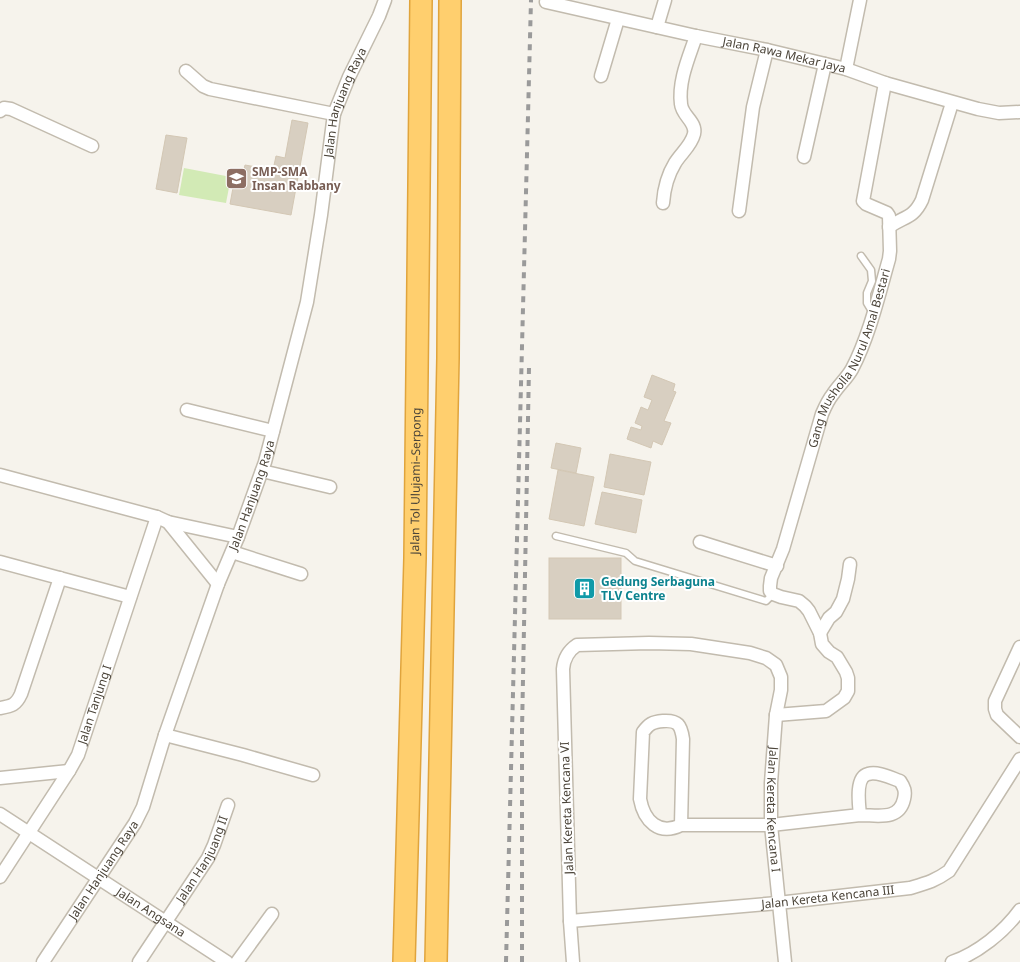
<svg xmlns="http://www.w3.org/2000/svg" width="1020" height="962" font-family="'Noto Sans',sans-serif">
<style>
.green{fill:#d2eab5}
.building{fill:#d8cfc1;stroke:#d3c7b4}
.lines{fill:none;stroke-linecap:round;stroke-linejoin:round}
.service-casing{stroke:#c2bbae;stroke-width:9}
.minor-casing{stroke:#c2bbae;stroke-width:15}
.motorway-casing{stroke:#e0a43c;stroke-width:24}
.service{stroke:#fff;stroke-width:6}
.minor{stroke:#fff;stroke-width:12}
.motorway{stroke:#ffcf6e;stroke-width:21}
.rail{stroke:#9a9a9a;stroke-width:4;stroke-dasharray:6 6;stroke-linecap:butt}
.labels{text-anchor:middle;stroke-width:4;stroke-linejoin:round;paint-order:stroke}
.street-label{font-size:12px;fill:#4b4439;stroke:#fff}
.education-label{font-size:12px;font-weight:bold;fill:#785e54;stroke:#fff;text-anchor:start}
.culture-label{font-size:12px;font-weight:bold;fill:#0d838f;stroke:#fff;text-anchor:start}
</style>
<rect width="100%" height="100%" fill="#f6f3ec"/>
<polygon class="green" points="184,168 231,177 226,203 179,195"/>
<g class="building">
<polygon points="292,120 308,123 291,215 230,204 235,177 242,178 245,165 273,170 276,156 285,158"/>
<polygon points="166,135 187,138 177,193 156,189"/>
<polygon points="652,375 675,384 673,391 676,392 664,421 671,423 662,445 653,441 651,448 627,439 631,427 641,430 642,426 635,423 641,407 648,410 652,400 644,397"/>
<polygon points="556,443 581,448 576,473 551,468"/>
<polygon points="610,454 651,462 644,495 604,487"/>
<polygon points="558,470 594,477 584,526 549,519"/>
<polygon points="602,492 642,500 636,533 595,524"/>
<rect x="549" y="558" width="72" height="61"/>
</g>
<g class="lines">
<defs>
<g id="service">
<polyline points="861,256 871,270 872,281 867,293 867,303 873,313"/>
<polyline points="556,536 626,553 635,561 766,601 773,594"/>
</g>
<g id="minor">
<path id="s1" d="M546,2L696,36L767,50L846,69L885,83L978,109L999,113L1020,112"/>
<polyline points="657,27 665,0"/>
<polyline points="846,69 860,0"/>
<polyline points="186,71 203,86 210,89 334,114"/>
<polyline points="601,76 618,19"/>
<polyline points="0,111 4,108 11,109 92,146"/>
<polyline points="804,157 825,64"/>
<path d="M663,203C664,189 667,176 675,163C681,153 691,146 694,134C697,122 682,116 681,104C678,81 689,57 696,36"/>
<polyline points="739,211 753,107 767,50"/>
<path d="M889,227C904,216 913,219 922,200L952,103"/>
<polyline points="187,410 273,431"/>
<polyline points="262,471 330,487"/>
<polyline points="0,475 157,517 168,522 238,537"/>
<polyline points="168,522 218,584"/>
<polyline points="700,542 777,566"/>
<polyline points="232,552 301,574"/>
<polyline points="0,562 130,597"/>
<polyline points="820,633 829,618 836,612 843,599 848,579 850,564"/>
<polyline points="1020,647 995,701 995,709 997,715 1020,737"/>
<path d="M0,708C12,706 16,705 21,694L60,578"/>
<path id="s2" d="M776,715L826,711L844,698L848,691V678L846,672L837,657L829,652L822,644L820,633L809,611L805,606L799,601L781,597L773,594L770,591V586L771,578L783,549L822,414C825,407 828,400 833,394C839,385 847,378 852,369C869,337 879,294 889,259L890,251L889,216L887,213L866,204L863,201L885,83"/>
<polyline points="165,735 243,755 313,775"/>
<polyline points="0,778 69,771"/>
<path id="s3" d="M0,814L227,962"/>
<path d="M681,825L683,739C681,725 678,720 663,721C652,722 649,724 643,732L640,799C644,821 659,836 681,825H771L860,815C859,805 855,777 868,774C878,771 891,778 900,781C904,787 906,791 904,799C899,821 878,815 860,815"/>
<path id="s4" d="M0,877L69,771L78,755L157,517"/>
<path id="s5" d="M570,921L778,903L910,888C927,883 935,881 949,871L1020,759"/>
<path id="s6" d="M43,962L135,823L143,807L165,735L218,584L238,537L265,462L307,302L321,215L334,114L349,77L379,16L385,0"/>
<path id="s7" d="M139,962L208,858L214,845L228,805"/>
<polyline points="237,962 272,914"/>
<path id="s8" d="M573,962L570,921L563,669C564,658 568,651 577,645L649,643L691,644L750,653L766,658L776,665L781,677V690L776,715L771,783V825L785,962"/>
<path d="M952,962C978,953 1004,932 1020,910"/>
</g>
<g id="motorway">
<path id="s9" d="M404,962L415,558L421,0"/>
<polyline points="436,962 448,358 450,0"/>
</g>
</defs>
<use href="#service" class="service-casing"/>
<use href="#minor" class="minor-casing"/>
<use href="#motorway" class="motorway-casing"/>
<use href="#service" class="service"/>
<use href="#minor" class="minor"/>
<use href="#motorway" class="motorway"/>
<g class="rail">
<polyline points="506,962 531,0"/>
<polyline points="522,962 522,731 529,367"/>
</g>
</g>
<defs>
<symbol id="school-square" viewBox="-11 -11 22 22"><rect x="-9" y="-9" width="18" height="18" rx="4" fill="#8d6e63" stroke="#fff"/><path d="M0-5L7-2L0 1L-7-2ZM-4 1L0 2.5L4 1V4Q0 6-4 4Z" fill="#fff"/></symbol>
<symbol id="building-square" viewBox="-11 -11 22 22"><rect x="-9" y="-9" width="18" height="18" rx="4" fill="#0f9aa8" stroke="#fff"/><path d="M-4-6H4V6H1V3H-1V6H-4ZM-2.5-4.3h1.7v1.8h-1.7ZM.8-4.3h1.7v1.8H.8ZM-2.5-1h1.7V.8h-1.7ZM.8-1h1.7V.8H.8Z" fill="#fff"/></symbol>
</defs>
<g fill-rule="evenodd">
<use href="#school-square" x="224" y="166" width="25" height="25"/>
<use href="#building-square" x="572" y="576" width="25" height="25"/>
</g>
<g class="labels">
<g class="street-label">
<text dy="4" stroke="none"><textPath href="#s1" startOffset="244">Jalan Rawa Mekar Jaya</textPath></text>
<text dy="4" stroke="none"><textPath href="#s6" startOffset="920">Jalan Hanjuang Raya</textPath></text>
<text dy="4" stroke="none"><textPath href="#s2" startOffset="466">Gang Musholla Nurul Amal Bestari</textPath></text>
<text dy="4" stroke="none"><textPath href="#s9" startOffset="481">Jalan Tol Ulujami–Serpong</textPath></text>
<text dy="4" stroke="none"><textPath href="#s6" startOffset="515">Jalan Hanjuang Raya</textPath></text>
<text dy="4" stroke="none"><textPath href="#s4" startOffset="198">Jalan Tanjung I</textPath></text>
<text transform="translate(567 808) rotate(-92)" y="4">Jalan Kereta Kencana VI</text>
<text dy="4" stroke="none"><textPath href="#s8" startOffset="671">Jalan Kereta Kencana I</textPath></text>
<text dy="4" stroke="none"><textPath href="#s7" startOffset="121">Jalan Hanjuang II</textPath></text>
<text dy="4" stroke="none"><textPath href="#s6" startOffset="110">Jalan Hanjuang Raya</textPath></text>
<text dy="4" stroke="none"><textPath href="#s5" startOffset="259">Jalan Kereta Kencana III</textPath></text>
<text dy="4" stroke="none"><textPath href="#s3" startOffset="180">Jalan Angsana</textPath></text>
</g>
<g class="education-label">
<text x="252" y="176">SMP-SMA<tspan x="252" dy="14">Insan Rabbany</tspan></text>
</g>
<g class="culture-label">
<text x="601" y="586">Gedung Serbaguna<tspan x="601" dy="14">TLV Centre</tspan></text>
</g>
</g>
</svg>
